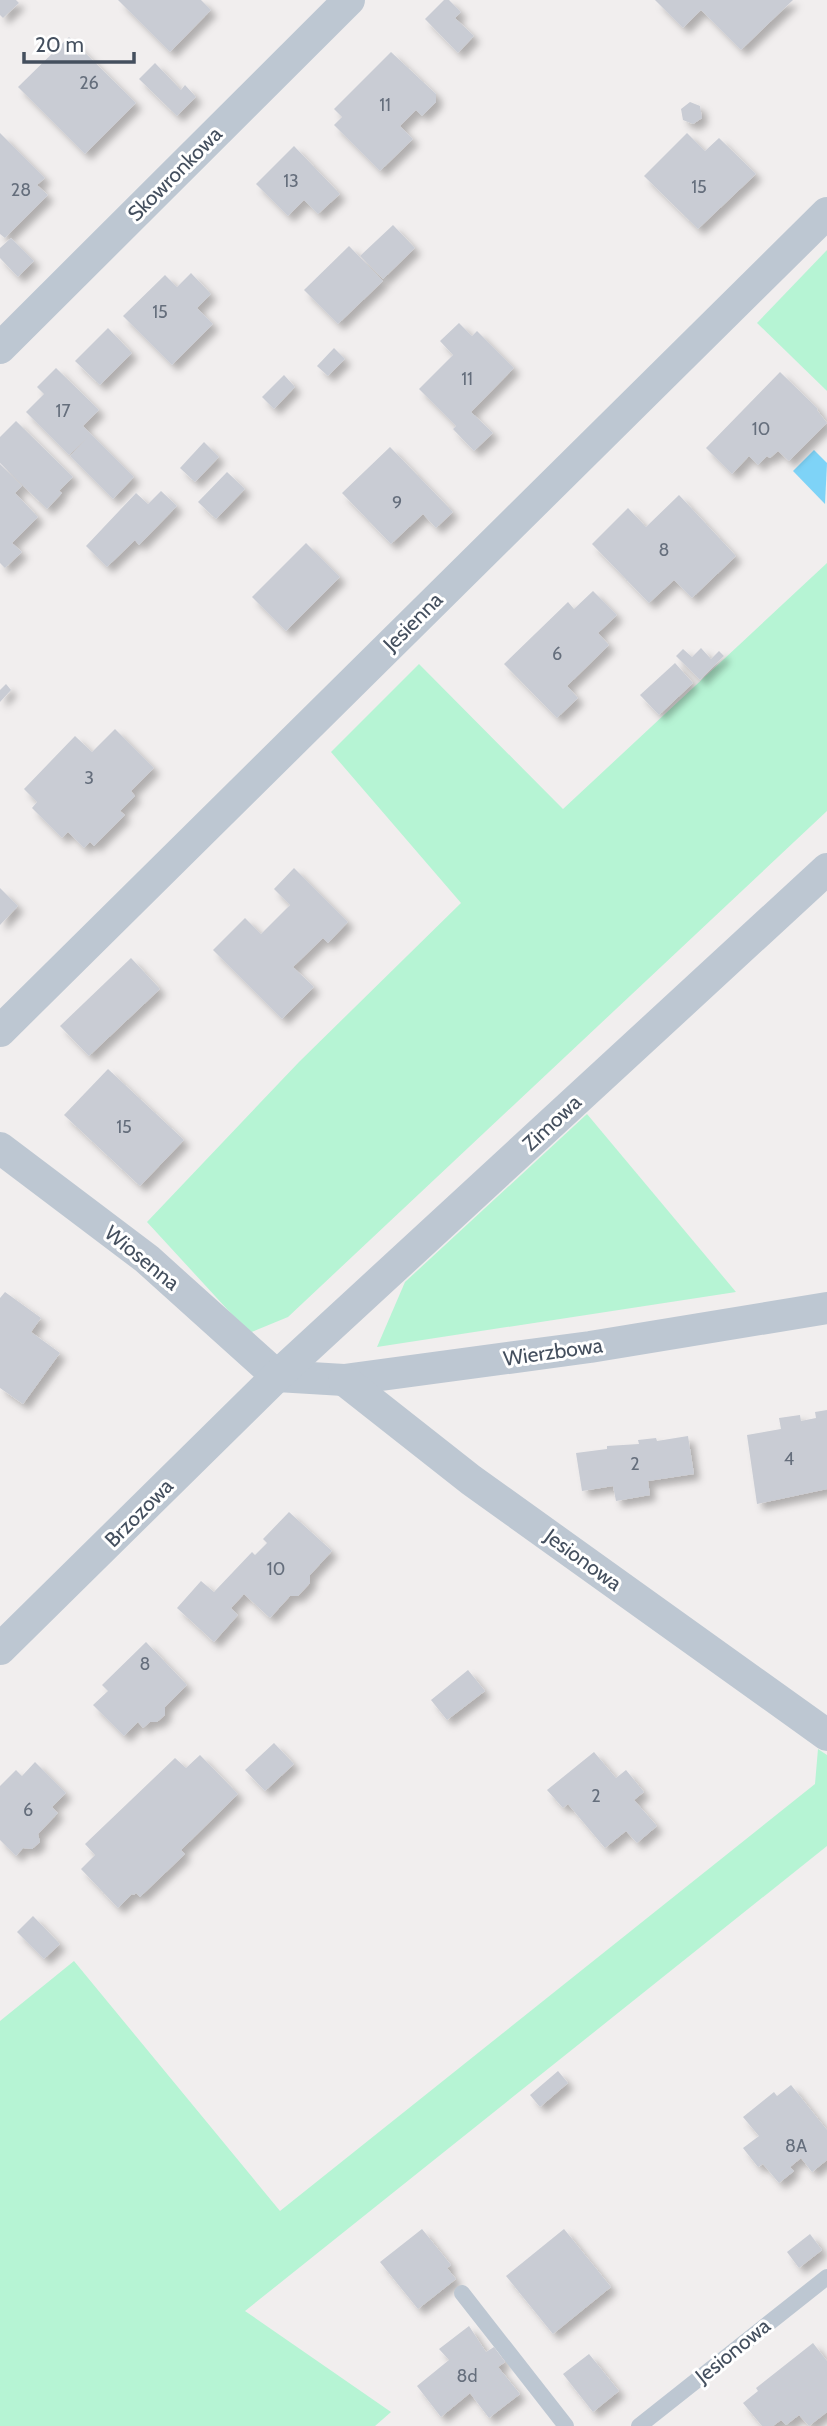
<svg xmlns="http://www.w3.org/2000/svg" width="827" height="2426" font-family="Cabin,sans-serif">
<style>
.green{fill:#b6f4d4}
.water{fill:#7ed3f7}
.building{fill:#c9ccd4;filter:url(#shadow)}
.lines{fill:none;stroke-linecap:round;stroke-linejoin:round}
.service{stroke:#bdc7d2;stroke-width:16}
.minor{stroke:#bdc7d2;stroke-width:32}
.labels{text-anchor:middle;stroke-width:6;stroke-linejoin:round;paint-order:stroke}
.number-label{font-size:18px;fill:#656e7c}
.street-label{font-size:21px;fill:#444f5e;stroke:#fff}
</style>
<defs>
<filter id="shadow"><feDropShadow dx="6" dy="6" stdDeviation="3.5" flood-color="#0004"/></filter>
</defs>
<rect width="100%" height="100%" fill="#f1eeee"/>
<g class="green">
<polygon points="827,250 827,391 757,323"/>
<polygon points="827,563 827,811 288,1317 249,1333 147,1222 299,1062 461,903 331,752 419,664 563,809"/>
<polygon points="587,1114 736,1292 377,1347 405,1282"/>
<polygon points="818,1749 827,1755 827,1846 245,2311 391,2412 375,2426 0,2426 0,2021 74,1961 280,2211 815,1784"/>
</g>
<polygon class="water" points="814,450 827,463 825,504 793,471"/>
<g class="building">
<polygon points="0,0 16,0 19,3 3,18 0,15"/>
<polygon points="118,0 201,0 211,10 170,52"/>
<polygon points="444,0 449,0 461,12 455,18 474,36 458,53 425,19"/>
<polygon points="655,0 793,0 741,50 701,10 683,28"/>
<polygon points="69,37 136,103 85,154 18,87"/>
<polygon points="391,52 436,94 436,102 422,116 416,110 400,126 413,139 380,171 334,125 342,117 334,109"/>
<polygon points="155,63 181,90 185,85 196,97 177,116 139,79"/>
<polygon points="690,102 700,106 702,118 693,124 683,120 681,109"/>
<polygon points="0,133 45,178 37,185 48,195 5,238 0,234"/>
<polygon points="687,133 705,151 719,138 756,174 698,229 644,176"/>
<polygon points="294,146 340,194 318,214 304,200 288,216 256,184"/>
<polygon points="393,225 415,248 383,279 360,256"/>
<polygon points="11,238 34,261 18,277 0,258 0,248"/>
<polygon points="349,246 383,281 338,324 304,290"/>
<polygon points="191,273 211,294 197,308 213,324 172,365 123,316 165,275 177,287"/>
<polygon points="459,323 472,336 477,331 514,368 471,412 493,433 474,451 453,429 456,426 419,389 453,355 440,341"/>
<polygon points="108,328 132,353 100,385 75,361"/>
<polygon points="334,348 345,359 328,376 317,366"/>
<polygon points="56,368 99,410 83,426 134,477 113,499 70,456 88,437 69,455 26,412 44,394 37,387"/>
<polygon points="780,372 818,409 817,410 827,423 789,461 778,451 770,458 767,456 758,465 749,456 732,474 706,448"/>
<polygon points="284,375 295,387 274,409 262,397"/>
<polygon points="16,421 73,477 59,491 62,493 47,509 0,463 0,437"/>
<polygon points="204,442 219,457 195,482 180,468"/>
<polygon points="390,447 453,512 436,528 423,514 391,544 342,493"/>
<polygon points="0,464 22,486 15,493 38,517 12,543 22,552 5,568 0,563"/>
<polygon points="227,472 245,489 216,519 198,502"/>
<polygon points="161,491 177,506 139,545 135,540 107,567 86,546 136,493 148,504"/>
<polygon points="679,495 736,556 692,598 674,580 649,603 592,544 628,508 646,527"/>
<polygon points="306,543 340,577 286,631 252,597"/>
<polygon points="593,591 617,615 598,633 609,645 567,686 578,698 557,718 504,664 568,602 574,609"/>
<polygon points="701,648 711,659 719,651 724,656 700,680 676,656 683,649 692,657"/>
<polygon points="675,663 693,683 659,715 640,695"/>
<polygon points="6,684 11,690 0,702 0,690"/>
<polygon points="115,729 154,768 131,791 135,796 120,811 125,815 94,846 90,842 84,848 68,832 62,838 32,808 37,802 24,789 75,736 92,752"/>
<polygon points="294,868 348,922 328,943 323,938 293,967 314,987 282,1019 213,950 245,918 261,934 290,905 274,889"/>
<polygon points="0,888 18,906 0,925"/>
<polygon points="131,958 160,989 89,1056 60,1026"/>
<polygon points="108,1069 184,1140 140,1186 64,1115"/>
<polygon points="5,1292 41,1318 31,1332 60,1353 23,1404 0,1388 0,1298"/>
<polygon points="827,1410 827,1489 757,1504 747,1435 781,1429 779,1418 800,1415 801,1421 816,1418 815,1412"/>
<polygon points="688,1436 694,1474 648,1481 650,1495 616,1501 613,1486 582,1491 576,1453 607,1449 607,1446 639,1444 638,1440 656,1438 657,1441"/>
<polygon points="289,1512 332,1551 310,1575 310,1583 298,1596 290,1596 270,1618 244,1594 231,1608 238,1615 214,1642 177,1608 201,1581 214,1592 252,1552 255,1555 267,1543 263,1539"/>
<polygon points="146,1642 187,1685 165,1707 165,1715 157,1722 150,1722 143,1728 138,1722 124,1736 93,1705 108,1691 102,1685"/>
<polygon points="468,1670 485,1691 447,1720 431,1700"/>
<polygon points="274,1743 294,1764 265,1791 245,1770"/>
<polygon points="594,1752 616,1778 626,1770 644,1792 634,1800 657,1826 637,1843 626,1831 605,1848 568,1804 563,1808 547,1790"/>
<polygon points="200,1755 238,1794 181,1850 185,1854 140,1897 136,1893 134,1895 132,1894 118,1908 81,1869 95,1855 85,1844 175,1758 186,1768"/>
<polygon points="35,1762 66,1793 52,1807 58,1813 38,1834 40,1842 32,1849 23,1848 16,1856 0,1840 0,1786 16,1770 22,1776"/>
<polygon points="33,1916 60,1944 44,1959 17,1932"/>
<polygon points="558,2071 568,2083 540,2107 530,2095"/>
<polygon points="791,2085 827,2130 827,2160 812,2172 801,2158 790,2167 794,2171 779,2183 763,2164 758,2167 743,2148 759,2136 743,2117 774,2092 777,2096"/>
<polygon points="422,2229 451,2265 447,2268 456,2279 418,2309 380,2262"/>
<polygon points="564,2229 611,2287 553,2334 506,2276"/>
<polygon points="810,2234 822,2250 799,2268 787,2252"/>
<polygon points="469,2326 486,2352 494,2347 505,2362 498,2367 520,2394 489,2418 470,2393 441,2417 417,2386 449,2360 439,2349"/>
<polygon points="813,2343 827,2361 827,2412 809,2426 799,2415 786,2425 781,2420 773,2426 762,2426 743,2403 758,2391 756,2388"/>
<polygon points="589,2354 619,2391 593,2412 563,2374"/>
</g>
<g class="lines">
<g class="service">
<polyline points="462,2293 566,2426"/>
<polyline points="639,2426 827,2277"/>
</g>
<g class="minor">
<polyline points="0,348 349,0"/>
<polyline points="0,1031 827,213"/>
<polyline points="0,1148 147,1259 277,1376"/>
<polyline points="277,1376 344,1380 590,1347 827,1308"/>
<polyline points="344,1380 471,1480 827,1735"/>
<polyline points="0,1649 277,1376 827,869"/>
</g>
</g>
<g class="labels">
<g class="number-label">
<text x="89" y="89">26</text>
<text x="385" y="111">11</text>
<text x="291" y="187">13</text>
<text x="699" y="193">15</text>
<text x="21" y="196">28</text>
<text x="160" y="318">15</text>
<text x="467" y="385">11</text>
<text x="63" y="417">17</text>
<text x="761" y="435">10</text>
<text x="397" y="509">9</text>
<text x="664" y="556">8</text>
<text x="557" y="660">6</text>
<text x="89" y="784">3</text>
<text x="124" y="1133">15</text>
<text x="789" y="1465">4</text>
<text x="635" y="1470">2</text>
<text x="276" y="1575">10</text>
<text x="145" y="1670">8</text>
<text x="596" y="1802">2</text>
<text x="28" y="1816">6</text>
<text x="796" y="2152">8A</text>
<text x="467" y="2382">8d</text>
</g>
<g class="street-label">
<text transform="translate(175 174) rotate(-45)" y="7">Skowronkowa</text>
<text transform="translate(413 622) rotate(-45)" y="7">Jesienna</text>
<text transform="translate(552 1123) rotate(-43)" y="7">Zimowa</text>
<text transform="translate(142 1258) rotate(39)" y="7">Wiosenna</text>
<text transform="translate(553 1352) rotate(-8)" y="7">Wierzbowa</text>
<text transform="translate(139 1513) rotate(-45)" y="7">Brzozowa</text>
<text transform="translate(583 1560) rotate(36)" y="7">Jesionowa</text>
<text transform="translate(733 2351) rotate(-39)" y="7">Jesionowa</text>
</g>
</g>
<path d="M24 52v10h110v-10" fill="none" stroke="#444f5e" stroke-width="3.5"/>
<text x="35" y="52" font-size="21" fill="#444f5e" stroke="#ffffff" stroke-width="5" paint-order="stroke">20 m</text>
</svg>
